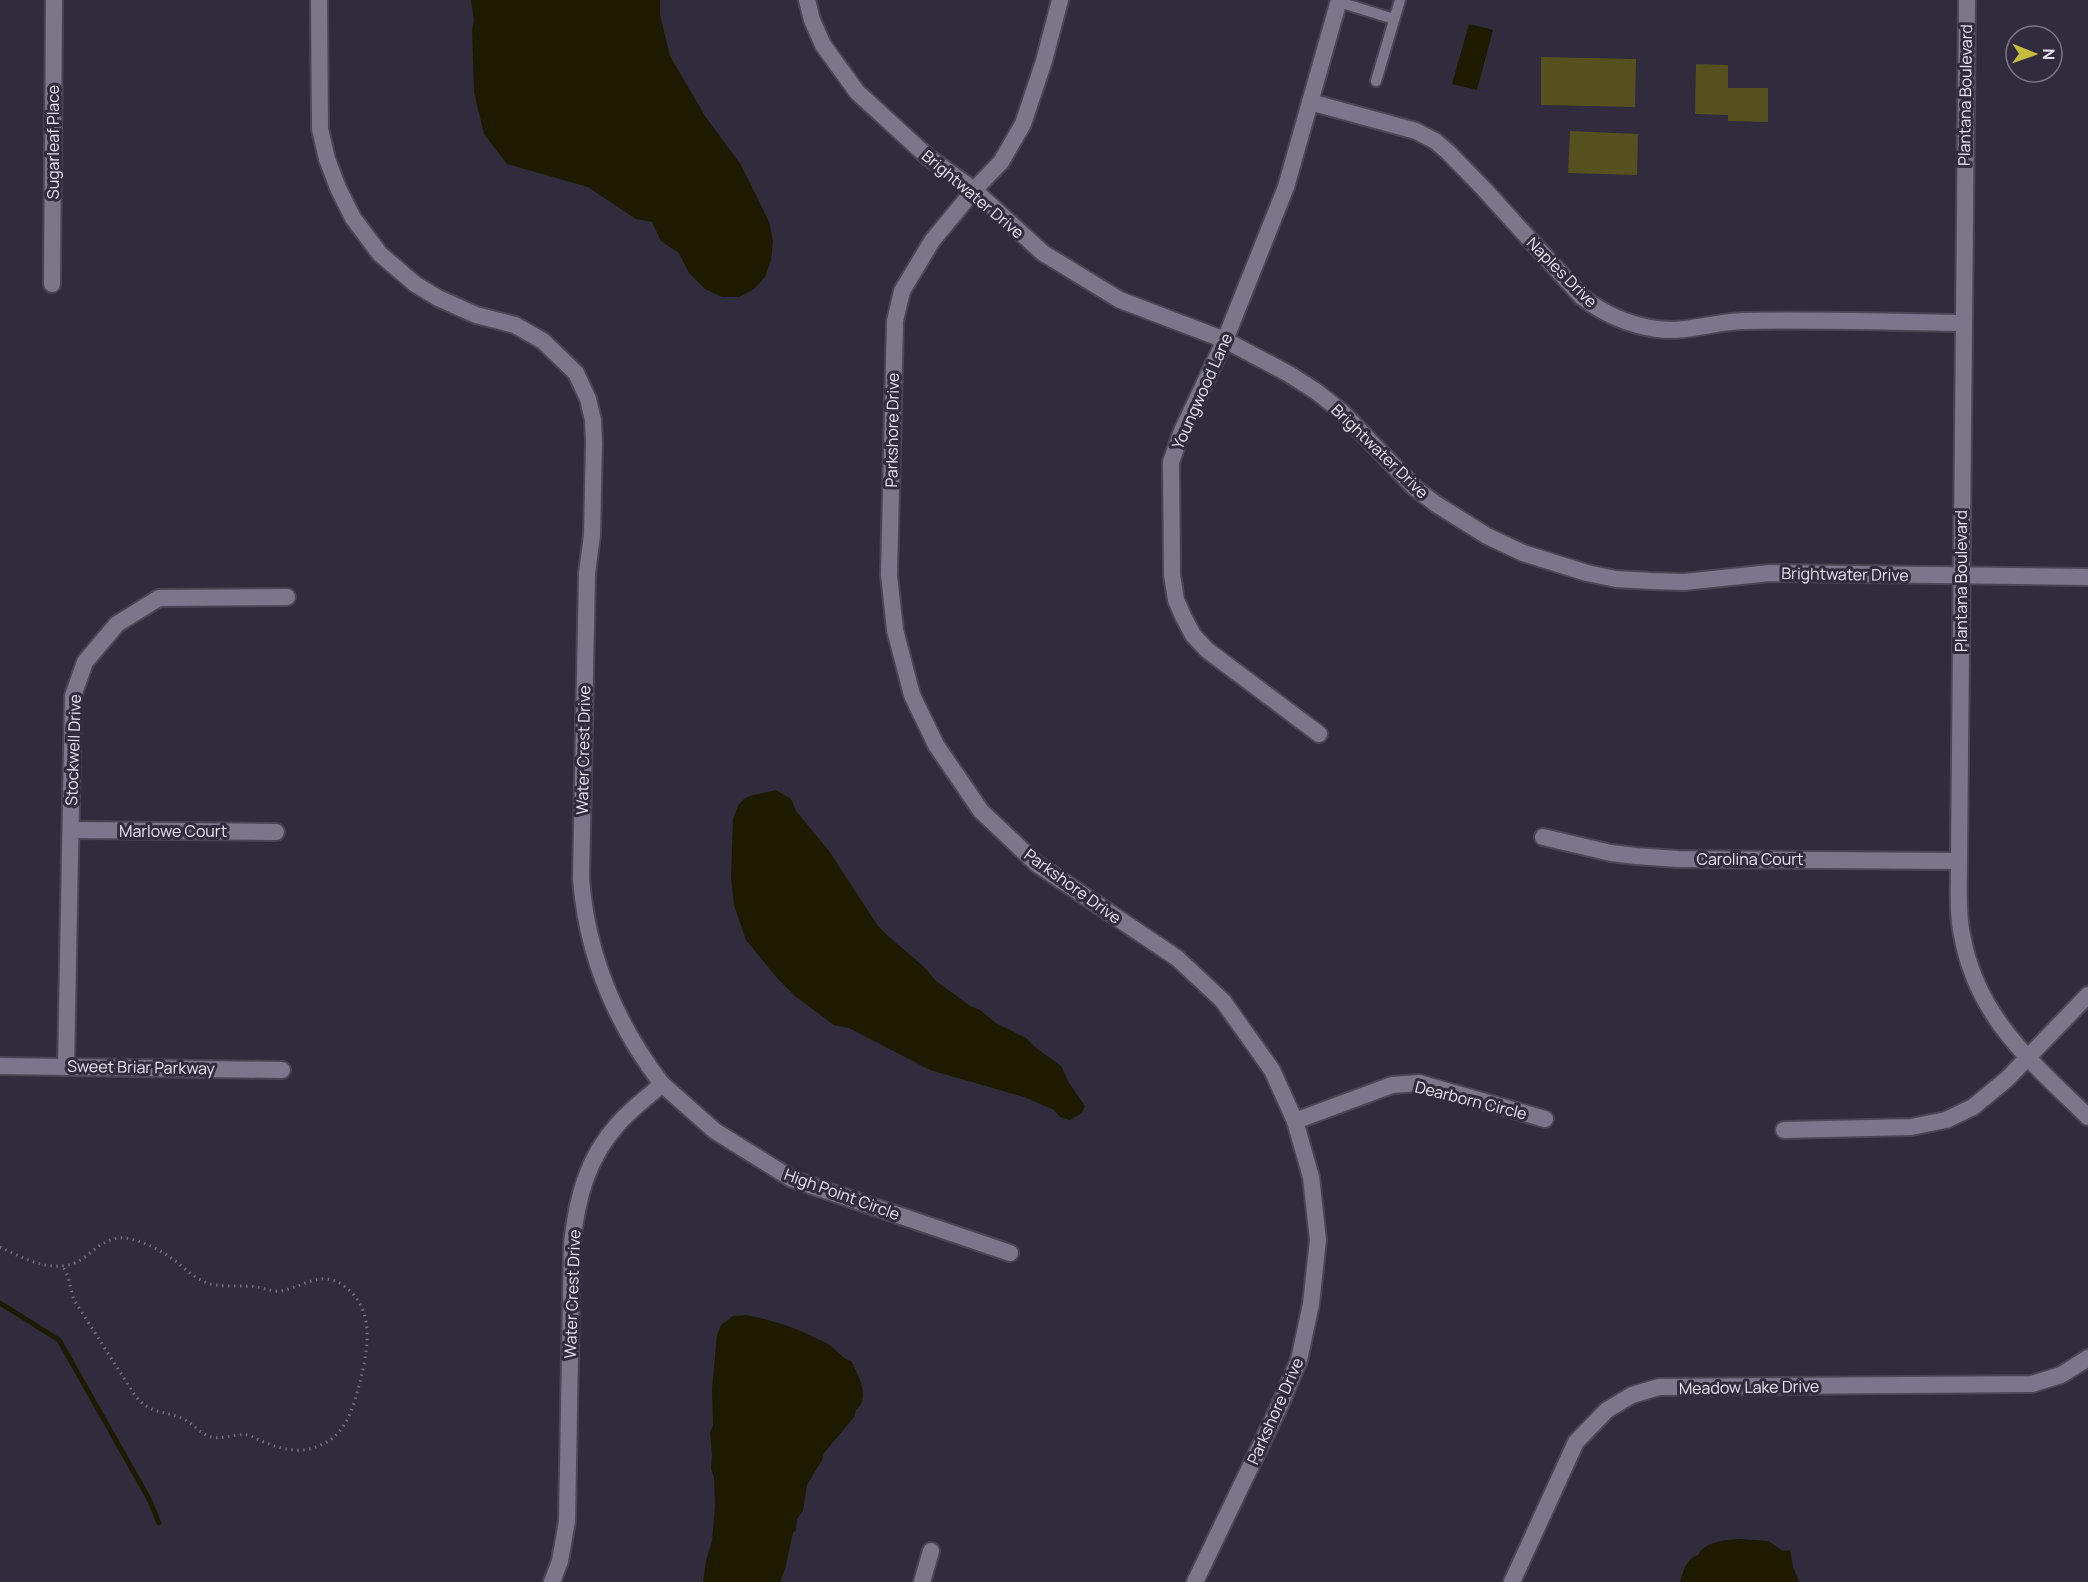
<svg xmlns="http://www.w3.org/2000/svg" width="2088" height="1582" font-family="Manrope,sans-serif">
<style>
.green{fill:#55501d}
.water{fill:#1d1a00}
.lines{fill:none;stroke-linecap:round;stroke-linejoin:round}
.stream{stroke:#1d1a00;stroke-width:5}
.service-casing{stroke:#4a4655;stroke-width:14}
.minor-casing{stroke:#4a4655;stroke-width:20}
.path{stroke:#747080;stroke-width:3;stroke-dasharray:1.5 4.5;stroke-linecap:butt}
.service{stroke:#7b768a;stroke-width:10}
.minor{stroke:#7b768a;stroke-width:16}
.labels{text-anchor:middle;stroke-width:6;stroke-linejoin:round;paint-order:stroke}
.street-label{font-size:16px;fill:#eae7f3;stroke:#302b3d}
</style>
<rect width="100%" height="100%" fill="#302b3d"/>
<g class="green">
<polygon points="1541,57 1636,59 1635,107 1541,105"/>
<polygon points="1696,64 1728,65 1728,88 1768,88 1768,122 1728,121 1728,115 1695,114"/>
<polygon points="1570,131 1638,134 1637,175 1568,173"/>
</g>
<g class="water">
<polygon points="471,0 660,0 660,15 670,56 705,116 741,165 769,222 773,241 771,260 765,277 754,289 739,297 722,297 705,289 689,273 679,253 661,241 652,222 636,219 588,187 507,164 484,134 474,92 472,30 474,20"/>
<polygon points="1469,24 1493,30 1477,90 1452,84"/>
<polygon points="776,790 791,799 796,811 829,851 878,926 889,937 923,966 936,981 970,1006 980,1010 996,1023 1026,1038 1036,1048 1061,1066 1069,1083 1085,1106 1082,1113 1070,1120 1060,1117 1054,1110 1024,1097 930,1070 849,1028 834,1025 795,996 777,978 746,940 734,905 731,877 733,819 738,806 744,799 750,796"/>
<path d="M746,1315C777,1321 800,1329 828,1344C836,1349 842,1359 851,1361C858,1374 871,1398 856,1410L854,1417L824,1453L822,1460L807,1485L803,1511L797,1519L796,1530L793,1533L785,1569L780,1582H703L706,1561L712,1541L715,1506L714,1478L711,1469L712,1455L710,1432L713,1426L712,1389L717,1335L721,1325L733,1316Z"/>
<path d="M1740,1539L1768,1541L1783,1551L1790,1550L1793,1567L1799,1582H1680C1683,1571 1687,1558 1698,1555C1706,1541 1725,1540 1740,1539Z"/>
</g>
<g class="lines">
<polyline class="stream" points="0,1303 59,1340 149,1499 159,1523"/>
<defs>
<g id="service">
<polyline points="1339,2 1394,19"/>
<polyline points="1376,81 1400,0"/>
</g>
<g id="minor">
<path d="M319,0L320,129L327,159L338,188L353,218L380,254L415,284L438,298L476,315L515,325L543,341L576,373L588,399L593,420L594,443L592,535L587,573L581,879C587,955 616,1024 662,1084C648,1097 631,1109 618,1124C587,1158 577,1199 572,1243L567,1521L560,1561L552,1582"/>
<polyline points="807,0 812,20 823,45 857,92 928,157 974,190 1043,253 1120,300 1225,340 1289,374 1317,392 1342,412 1415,488 1436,504 1487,536 1523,553 1587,573 1616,579 1651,581 1684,582 1770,573 2088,577"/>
<polyline points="1060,0 1044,61 1023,124 1001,162 974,190 932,241 902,291 895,321 889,575 895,630 912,695 936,745 981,811 1037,864 1177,958 1223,1001 1272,1070 1295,1121 1311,1177 1318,1240 1311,1304 1299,1360 1280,1405 1195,1582"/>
<path d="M1967,0L1959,861C1959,885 1957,911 1962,935C1977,1018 2031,1061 2088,1117"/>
<path d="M1310,102L1416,131L1435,141L1448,152L1484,189L1582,297C1604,314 1628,325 1657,329C1686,333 1713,322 1743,321C1816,319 1889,322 1963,323"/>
<polyline points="52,284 54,0"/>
<polyline points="1319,734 1207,650 1193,635 1183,616 1176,600 1172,575 1171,462 1182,431 1225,340 1286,187 1339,0"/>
<polyline points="71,830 276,832"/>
<polyline points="1543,837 1611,853 1636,856 1678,859 1959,861"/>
<polyline points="0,1066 282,1070"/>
<polyline points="66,1066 73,696 85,662 117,624 159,598 287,597"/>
<polyline points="662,1084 715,1131 792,1179 1010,1253"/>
<polyline points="1295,1121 1392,1085 1419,1083 1545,1119"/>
<polyline points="1784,1130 1911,1127 1946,1120 1973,1107 2007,1079 2088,995"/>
<polyline points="922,1582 931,1551"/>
<polyline points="1512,1582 1576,1442 1607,1410 1632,1395 1659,1387 2032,1384 2061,1375 2088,1358"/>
</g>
</defs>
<use href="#service" class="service-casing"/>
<use href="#minor" class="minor-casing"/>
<path class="path" d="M0,1247C23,1258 51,1274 77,1262C85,1258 92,1251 99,1246C107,1241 115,1237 125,1238C142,1240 160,1250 174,1260C187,1270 199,1283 216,1285C230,1287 244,1285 257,1287C265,1288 272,1292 280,1291C307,1287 324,1265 351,1292C375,1316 367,1353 360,1382C353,1407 347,1434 321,1445C302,1454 283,1450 264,1442C258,1440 253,1436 247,1435C235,1433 223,1440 211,1437C200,1434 194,1424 185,1420C166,1410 151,1415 136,1397L74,1300C70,1288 70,1277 63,1267"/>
<use href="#service" class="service"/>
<use href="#minor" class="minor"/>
</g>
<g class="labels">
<g class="street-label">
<text transform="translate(1965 95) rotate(-89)" y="6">Plantana Boulevard</text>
<text transform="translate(53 142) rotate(-90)" y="6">Sugarleaf Place</text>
<text transform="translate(973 194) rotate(40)" y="6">Brightwater Drive</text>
<text transform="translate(1562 272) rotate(45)" y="6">Naples Drive</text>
<text transform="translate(1202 391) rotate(-66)" y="6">Youngwood Lane</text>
<text transform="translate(892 430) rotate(-89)" y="6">Parkshore Drive</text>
<text transform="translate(1380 451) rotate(44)" y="6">Brightwater Drive</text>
<text transform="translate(1845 574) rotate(1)" y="6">Brightwater Drive</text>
<text transform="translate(1961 581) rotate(-90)" y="6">Plantana Boulevard</text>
<text transform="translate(73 750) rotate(-88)" y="6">Stockwell Drive</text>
<text transform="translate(583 750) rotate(-89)" y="6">Water Crest Drive</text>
<text x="173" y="837">Marlowe Court</text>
<text x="1750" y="865">Carolina Court</text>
<text transform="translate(1073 886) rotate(36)" y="6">Parkshore Drive</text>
<text transform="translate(141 1067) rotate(1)" y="6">Sweet Briar Parkway</text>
<text transform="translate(1471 1100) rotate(14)" y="6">Dearborn Circle</text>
<text transform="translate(842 1194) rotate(20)" y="6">High Point Circle</text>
<text transform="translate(572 1294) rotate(-88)" y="6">Water Crest Drive</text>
<text transform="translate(1749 1387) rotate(-1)" y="6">Meadow Lake Drive</text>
<text transform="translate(1275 1411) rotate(-66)" y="6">Parkshore Drive</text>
</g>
</g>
<g transform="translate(2034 54) rotate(91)"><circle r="28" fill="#302b3d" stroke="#7a7686" stroke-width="1.5"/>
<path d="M0-4.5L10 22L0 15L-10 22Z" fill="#c7bb3b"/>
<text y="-9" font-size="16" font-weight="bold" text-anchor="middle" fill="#eae7f3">N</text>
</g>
</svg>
